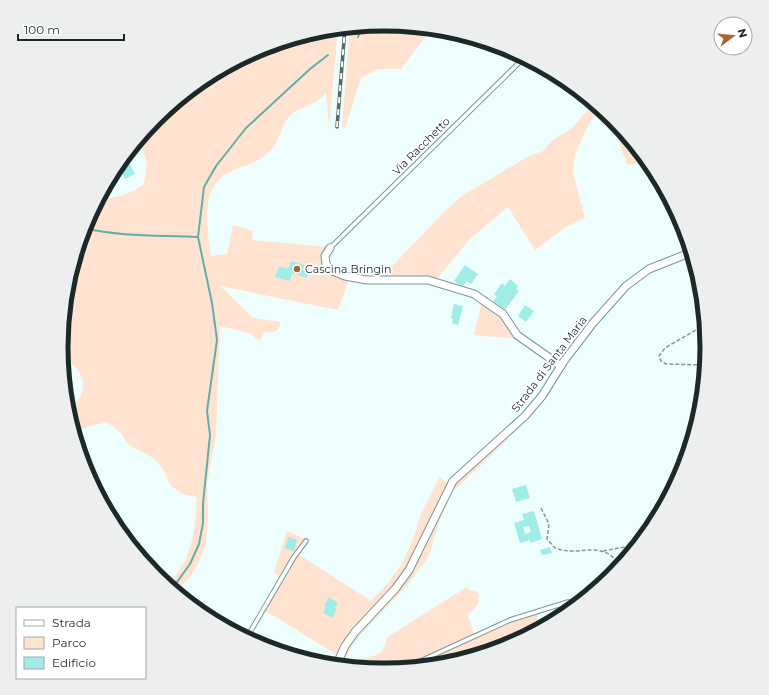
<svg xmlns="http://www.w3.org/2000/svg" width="769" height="695" font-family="Montserrat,sans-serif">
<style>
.green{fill:#ffe2d0}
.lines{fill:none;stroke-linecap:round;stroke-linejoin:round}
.stream{stroke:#62aea9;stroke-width:2}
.building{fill:#a0ece6;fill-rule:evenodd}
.service-casing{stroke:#749996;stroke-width:5.5}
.minor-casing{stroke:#749996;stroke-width:9}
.path{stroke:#879796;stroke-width:1.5;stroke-dasharray:4 2;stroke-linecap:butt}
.service{stroke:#fff;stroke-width:3.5}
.minor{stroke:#fff;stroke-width:7}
.rail-casing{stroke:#586766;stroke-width:3.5}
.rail{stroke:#fff;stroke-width:2;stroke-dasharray:6;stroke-linecap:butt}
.poi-dot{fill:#a86533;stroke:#fff;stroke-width:1.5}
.labels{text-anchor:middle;stroke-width:4;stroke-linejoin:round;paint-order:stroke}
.street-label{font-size:11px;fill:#1b2a29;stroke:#fff}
.poi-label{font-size:11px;fill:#1b2a29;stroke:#fff;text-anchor:start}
.rim{fill:none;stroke:#1b2a29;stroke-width:5}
</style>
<rect width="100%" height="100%" fill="#eefefd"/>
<g class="green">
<polygon points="385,24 431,29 401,69 378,69 361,78 345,128 342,127 350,27"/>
<path d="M338,29L329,126L326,93C323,96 320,99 317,101C307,108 296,108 288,118C280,127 281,141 269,152C258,163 246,165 232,171C199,185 207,227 211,256L227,254L233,225L253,231L252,240L329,247L323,262L349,279L338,310L220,286L253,318L280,322C280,332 273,333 264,332L260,341L249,333L220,326L216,434L207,482L208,515L206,543L198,564L190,577L175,592L167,585C193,560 195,531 197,497L182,494L170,485L164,471L155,459L129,445L120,432L107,422L73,431L68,412C90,392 88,372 62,357L61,347L67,284L86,223L101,194L103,198C119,198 130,194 144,184L147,164L144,153L137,142C143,134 149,125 156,118C203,73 272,35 338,29Z"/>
<polygon points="594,103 602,109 591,120 575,154 573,173 585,218 566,227 535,250 508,207 469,240 436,280 381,278 447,209 462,196 527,157 543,151 553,140 571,129"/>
<polygon points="610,116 613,119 649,162 627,165"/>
<polygon points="482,301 497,312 518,339 474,335"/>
<path d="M508,437V439L455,490L453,487L440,519L431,550L426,560L406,587L360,635L350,649L345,662C353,661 379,657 383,650C386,645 385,640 389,636L467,587L471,591H476L479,595L478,604L468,615L474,634C443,649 408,670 372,670C361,670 349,668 338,666L346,648L415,564L452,485L472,466Z"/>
<polygon points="440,477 448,483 411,564 339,656 264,610 298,554 371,601 388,583 402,564 414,536 422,512"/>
<polygon points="287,531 305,539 295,553 280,578 274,572"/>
<path d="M538,614L537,621L532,627L530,634L517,640V641C493,655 456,664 429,667L425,662L512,621Z"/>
</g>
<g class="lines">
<g class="stream">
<polyline points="358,37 362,26"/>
<path d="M84,228C121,237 160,235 198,237"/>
<polyline points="172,589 190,564 199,544 203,523 203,504 210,435 207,411 217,340 212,303 198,237 204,187 216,166 246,128 310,69 328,55"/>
</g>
</g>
<g class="building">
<polygon points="126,157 135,174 125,179 119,167 115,169"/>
<polygon points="291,261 310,267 307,278 292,273 290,281 275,277 279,266 288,269"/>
<polygon points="465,265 478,274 471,284 467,281 462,287 454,281"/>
<polygon points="510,279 518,286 516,289 519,291 505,310 493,301 497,297 494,294 502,283 505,286"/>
<polygon points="454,304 463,306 458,325 452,323 453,319 451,318"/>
<polygon points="525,305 534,311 526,322 518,316"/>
<polygon points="526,485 530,498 516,502 512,489"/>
<path d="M534,511L542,539L530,543V540L520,543L514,523L524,520L522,514ZM529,526L531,532L525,534L523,527Z"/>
<polygon points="288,537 297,540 294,551 285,548"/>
<polygon points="550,547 552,553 542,555 540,550"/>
<polygon points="329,597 338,603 335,608 337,609 332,618 323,613 326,607 324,606"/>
</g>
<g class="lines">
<defs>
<g id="service">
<polyline points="330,248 525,57"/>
<polyline points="246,639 294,557 306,541"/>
<polyline points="380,671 416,663 510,620 568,602 576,602"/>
</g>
<g id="minor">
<polyline points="330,248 325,256 326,264 330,270 345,276 367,280 428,280 474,294 503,314 517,335 561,366"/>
<polyline points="336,666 345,646 355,632 396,588 409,570 453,481 525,416 542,396 564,361 593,323 626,286 649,269 692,252"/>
</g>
</defs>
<use href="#service" class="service-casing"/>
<use href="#minor" class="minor-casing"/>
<g class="path">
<polyline points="706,324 665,348 659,356 661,361 666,364 706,365"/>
<path d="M541,508L549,524L547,539L555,548C580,558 602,537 621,567"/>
<polyline points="603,551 640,544"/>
</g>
<use href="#service" class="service"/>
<use href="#minor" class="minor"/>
<defs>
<polyline id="rail" points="337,127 345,28"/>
</defs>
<use href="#rail" class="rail-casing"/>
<use href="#rail" class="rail"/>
</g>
<circle class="poi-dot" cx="297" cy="269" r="4"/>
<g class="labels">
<g class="street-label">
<text transform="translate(421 146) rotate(-45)" y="4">Via Racchetto</text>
<text transform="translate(549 364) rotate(-53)" y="4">Strada di Santa Maria</text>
</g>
<g class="poi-label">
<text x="305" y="273">Cascina Bringin</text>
</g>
</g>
<path d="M0 0H769V695H0ZM68 347a316 316 0 1 1 632 0a316 316 0 1 1-632 0Z" fill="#edeeee" fill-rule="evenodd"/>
<path class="rim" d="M68 347a316 316 0 1 1 632 0a316 316 0 1 1-632 0Z"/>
<rect x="16" y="607" width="130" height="72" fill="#ffffff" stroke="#a4aaa9"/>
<rect x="24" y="620" width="20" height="6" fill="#ffffff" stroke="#a4aaa9"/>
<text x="52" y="627" font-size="12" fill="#1b2a29">Strada</text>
<rect x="24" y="637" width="20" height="12" fill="#ffe2d0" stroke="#a4aaa9"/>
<text x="52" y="647" font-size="12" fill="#1b2a29">Parco</text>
<rect x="24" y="657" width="20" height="12" fill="#a0ece6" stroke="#a4aaa9"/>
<text x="52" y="667" font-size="12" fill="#1b2a29">Edificio</text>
<g transform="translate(733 36) rotate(74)"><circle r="19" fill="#ffffff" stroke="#a4aaa9"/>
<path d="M0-3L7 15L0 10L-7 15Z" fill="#a86533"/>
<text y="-6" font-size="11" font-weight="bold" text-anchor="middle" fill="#1b2a29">N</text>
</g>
<path d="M18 34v6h106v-6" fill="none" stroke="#1b2a29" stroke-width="2"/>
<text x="24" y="34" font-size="12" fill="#1b2a29" stroke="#ffffff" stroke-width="3" paint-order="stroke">100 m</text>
</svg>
